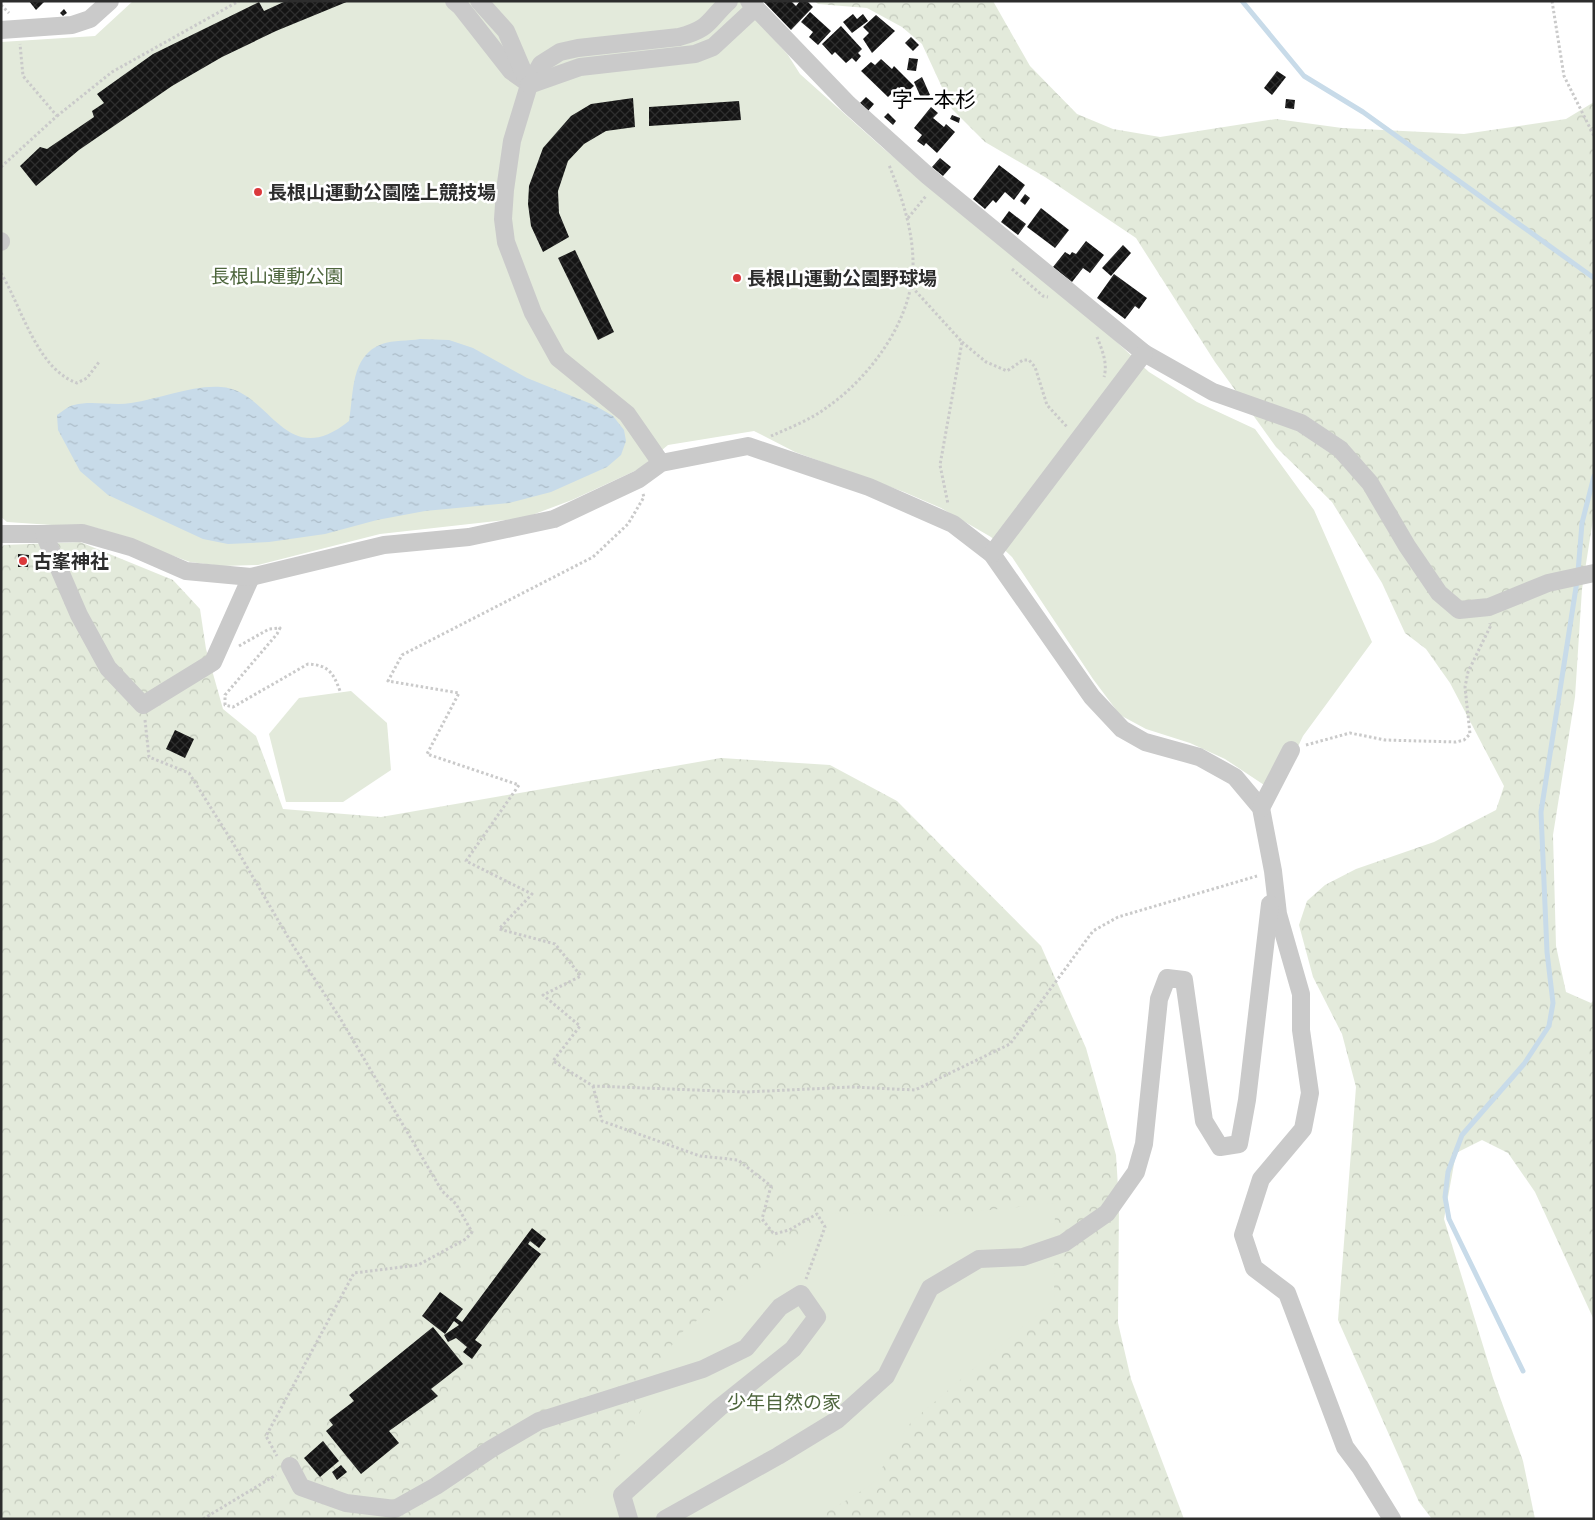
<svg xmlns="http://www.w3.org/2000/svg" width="1595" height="1520" font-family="Figtree,'Noto Sans JP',sans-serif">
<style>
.forest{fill:url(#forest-crowns)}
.park{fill:#e3eadb}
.water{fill:url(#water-ripples)}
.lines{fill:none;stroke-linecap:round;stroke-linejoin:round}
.stream{stroke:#c8dbe9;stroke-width:5}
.building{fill:url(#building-cross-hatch)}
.path{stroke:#cacaca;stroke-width:3;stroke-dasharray:2.5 2.5;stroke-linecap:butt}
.street{stroke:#cacaca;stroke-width:18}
.poi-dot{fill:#db393c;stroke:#fff;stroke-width:2}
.labels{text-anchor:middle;stroke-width:5;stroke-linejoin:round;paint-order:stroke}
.poi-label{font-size:19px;font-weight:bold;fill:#2d2d2d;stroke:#fff;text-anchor:start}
.park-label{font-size:19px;fill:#4e663d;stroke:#fff}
.quarter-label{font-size:21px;fill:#000;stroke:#fff}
</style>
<defs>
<pattern id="forest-crowns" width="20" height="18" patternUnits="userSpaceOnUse" patternTransform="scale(1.25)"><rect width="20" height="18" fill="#e3eadb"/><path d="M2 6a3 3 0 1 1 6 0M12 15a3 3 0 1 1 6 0" fill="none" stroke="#c3c9bc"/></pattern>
<pattern id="water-ripples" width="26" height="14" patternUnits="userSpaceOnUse" patternTransform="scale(1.25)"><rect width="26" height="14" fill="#c8dbe9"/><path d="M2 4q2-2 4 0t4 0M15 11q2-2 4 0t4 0" fill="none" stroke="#acbcc8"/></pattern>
<pattern id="building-cross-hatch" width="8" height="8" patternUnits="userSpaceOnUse" patternTransform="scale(1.25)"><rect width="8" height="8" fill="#141414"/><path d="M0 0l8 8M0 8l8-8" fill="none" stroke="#2e2e2e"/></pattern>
</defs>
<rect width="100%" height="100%" fill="#fff"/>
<g class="forest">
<polygon points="814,1 993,1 1030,66 1077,114 1113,129 1160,137 1276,119 1342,128 1464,134 1566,119 1594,102 1594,513 1582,589 1575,697 1553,835 1556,946 1566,992 1591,1003 1594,1000 1594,1320 1535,1192 1508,1153 1482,1140 1456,1153 1444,1219 1493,1378 1523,1461 1535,1519 1432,1519 1419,1502 1338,1320 1356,1087 1342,1034 1313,977 1299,925 1307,901 1325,885 1356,869 1434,842 1496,810 1504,786 1450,683 1426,649 1405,633 1382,583 1332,502 1276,447 1215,362 1136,238 1045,177 985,142 952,109 922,44 902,27 867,8 818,4"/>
<polygon points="80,542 173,580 200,609 206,649 223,709 256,736 283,809 381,817 721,758 830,765 897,801 1041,946 1086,1048 1116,1155 1119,1203 1118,1323 1131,1379 1184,1519 1,1519 1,548 4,545"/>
</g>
<g class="park">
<polygon points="133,1 740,1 788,55 800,74 884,149 1092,319 1149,372 1197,402 1255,429 1314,510 1372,642 1303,736 1276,793 1225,759 1190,743 1146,729 1120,715 1093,679 1012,557 991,537 941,508 904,492 795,452 754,431 668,445 639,469 572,500 524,518 380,534 258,565 222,566 190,562 97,528 7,522 1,517 1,42 95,36"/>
<polygon points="351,691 387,723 391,770 343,802 286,802 269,734 299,698"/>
<polygon points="1055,1203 1054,1300 911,1422 871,1485 816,1519 567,1519 607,1482 676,1337 834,1213 933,1216"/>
</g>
<path class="water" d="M420,339L449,340L473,348L527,378L594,405L613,416L624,430L626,441L621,455L607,467L551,492L509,503L425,511L377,520L325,534L269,542L228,544L203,539L108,495L80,471L58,430L57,415C62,412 68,406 74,405C91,400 113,406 131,403C160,399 191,385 221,387C271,390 284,473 349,421C354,393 350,356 382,344C393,340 409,341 420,339Z"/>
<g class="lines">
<g class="stream">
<polyline points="1242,1 1304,76 1363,112 1594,278"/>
<polyline points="1578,572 1582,523 1594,476"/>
<polyline points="1523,1371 1449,1219 1445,1197 1448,1172 1462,1135 1524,1064 1549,1026 1553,1003 1547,952 1541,812 1577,581"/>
</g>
</g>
<g class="building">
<polygon points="29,1 45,1 36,10"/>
<polygon points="286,1 349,1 276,31 222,57 172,86 79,150 36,186 20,166 40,147 47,149 94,117 92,111 104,103 97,94 153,54 259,2 264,11"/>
<polygon points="763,1 791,1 796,6 800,1 807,1 813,7 791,30"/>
<polygon points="64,9 67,13 63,16 60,13"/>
<polygon points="810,12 831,31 818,45 809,37 813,32 801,22"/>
<polygon points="853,14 857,19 863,14 868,21 852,33 843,22"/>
<polygon points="876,15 895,31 872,53 863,39 869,33 863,27"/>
<polygon points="841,26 862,49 858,53 861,56 856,62 852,58 846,63 835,52 832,55 822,44"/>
<polygon points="911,37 919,45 913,51 905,43"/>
<polygon points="909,58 918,59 916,71 907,70"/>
<polygon points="881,59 892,69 894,66 914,86 905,94 898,87 888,97 861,71 871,62 875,65"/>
<polygon points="1277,71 1286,77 1272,95 1264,88"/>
<polygon points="922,77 930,95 922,100 914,82"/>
<polygon points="866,97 874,104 868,111 860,103"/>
<polygon points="633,98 635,127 606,131 584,144 568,161 558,191 559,213 569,237 543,252 531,226 528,204 529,186 543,148 571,116 591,104"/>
<polygon points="1286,99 1295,100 1294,109 1285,108"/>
<polygon points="739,101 741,120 649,126 649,107"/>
<polygon points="931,107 938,113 933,118 944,127 946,124 955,132 937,153 926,143 924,146 917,141 922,135 914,128"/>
<polygon points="888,113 896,121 893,125 884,117"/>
<polygon points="952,115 960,118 959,123 950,119"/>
<polygon points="940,158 951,167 943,176 932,167"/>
<polygon points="999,165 1025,185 1014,200 1005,192 996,203 993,200 985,209 973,199"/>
<polygon points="1025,194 1030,198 1025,205 1020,201"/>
<polygon points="1041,208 1069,230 1055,248 1027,227"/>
<polygon points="1009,211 1026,224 1018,235 1001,222"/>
<polygon points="1086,241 1104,255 1090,273 1083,268 1072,282 1053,267 1065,252 1070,255 1072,252 1076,254"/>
<polygon points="1123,245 1131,253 1111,276 1102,268"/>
<polygon points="575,250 614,332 598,340 558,258"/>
<polygon points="1114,274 1147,298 1139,309 1135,306 1125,319 1097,298"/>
<polygon points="18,554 29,555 28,567 18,567"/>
<polygon points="175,730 194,739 185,758 166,749"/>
<polygon points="532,1228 546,1239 539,1248 530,1241 528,1244 541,1254 475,1340 482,1345 472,1359 463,1352 467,1347 456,1338 448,1342 444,1335 459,1325 454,1321 445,1334 422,1316 440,1292 463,1309 456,1318 462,1322"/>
<polygon points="433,1327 463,1364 431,1389 438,1396 389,1431 399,1443 361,1474 326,1431 333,1425 329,1420 354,1401 349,1395"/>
<polygon points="323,1441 339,1461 320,1477 304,1458"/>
<polygon points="341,1465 347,1472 337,1480 332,1472"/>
</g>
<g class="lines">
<g class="path">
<polyline points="1552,1 1564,76 1594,136"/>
<polyline points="1,5 9,13"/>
<polyline points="57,116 112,72 239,1"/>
<polyline points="1,167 57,116 23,76 20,44"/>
<polyline points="908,218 926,196"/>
<polyline points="1012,269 1043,296 1048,297"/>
<path d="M1,273C22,308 37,369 77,383L87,378L99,362"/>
<polyline points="912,287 962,342 940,465 948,504"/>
<path d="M1097,337C1102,350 1108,363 1104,377"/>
<polyline points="962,342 986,362 1007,371 1023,360 1029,360 1035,367 1047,405 1068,428"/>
<path d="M771,436C789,428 810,420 826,408C871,377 915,317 913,260C912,226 901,195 889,165"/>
<polyline points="643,494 644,497 628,524 593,557 402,655 388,681 459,693 427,754 519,785 466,861 532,894 499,929 555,944 581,976 543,995 580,1026 553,1061 593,1086 746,1092 852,1087 915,1090 1010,1044 1093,931 1118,917 1257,876"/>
<path d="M239,646L269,629L280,628L277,634L225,695V705L233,707L308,664C328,665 333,672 340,691"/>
<polyline points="145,720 149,757 189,773 233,843 292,944 340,1018 442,1191 456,1204 472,1232 466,1239 418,1265 354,1273 266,1436 277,1456"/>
<polyline points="1306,745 1350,733 1385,740 1456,742 1464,740 1470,734 1465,687 1468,672 1490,627 1490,623"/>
<polyline points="593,1086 602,1121 700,1156 738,1160 771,1186 762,1219 774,1234 789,1230 817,1214 825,1227 806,1279"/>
<polyline points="203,1519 276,1475"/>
</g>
<g class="street">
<polyline points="454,1 460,6 511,71 525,81"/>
<path d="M479,1L506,31L529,85L541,64L560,52L578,48L679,37C711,29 708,20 729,1"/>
<polyline points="749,1 848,104 928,176 1144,353 1213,392 1301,423 1340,449 1370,483 1407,546 1439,593 1459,610 1489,607 1548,583 1594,573"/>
<polyline points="1,30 72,25 90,19 110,1"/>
<polyline points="529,85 512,141 505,190 503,219 506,242 533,313 558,358 627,414 661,463"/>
<polyline points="529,85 580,67 695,54 713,47 755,8"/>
<polyline points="1,241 1,242"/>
<polyline points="1,534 44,534 79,615 108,668 143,705 213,662 251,577"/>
<polyline points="44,534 82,533 131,547 186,571 251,577 384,545 469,537 554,519 639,479 661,463 748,446 869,487 953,524 992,554 1092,697 1122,729 1145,742 1199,757 1235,777 1261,808 1273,871 1278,914 1301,994 1301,1030 1310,1093 1303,1129 1261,1179 1243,1235 1254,1268 1287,1293 1345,1447 1360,1467 1392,1519"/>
<polyline points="992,554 1144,353"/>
<polyline points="1261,808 1291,750"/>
<polyline points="290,1466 301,1487 346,1503 395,1509 436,1486 491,1449 539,1421 703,1369 746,1348 780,1307 801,1294 817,1317 793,1349 719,1408 622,1495 629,1519"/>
<polyline points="665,1519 778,1456 837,1420 886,1376 930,1288 979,1259 1023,1257 1064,1243 1107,1213 1136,1172 1144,1144 1159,999 1167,978 1184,980 1204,1121 1220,1147 1239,1144 1247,1100 1270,904"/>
</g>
</g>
<g class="poi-dot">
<circle cx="258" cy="192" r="5"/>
<circle cx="737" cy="278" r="5"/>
<circle cx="23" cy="561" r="5"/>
</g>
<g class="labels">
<g class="poi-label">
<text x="268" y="199">長根山運動公園陸上競技場</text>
<text x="747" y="285">長根山運動公園野球場</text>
<text x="33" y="568">古峯神社</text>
</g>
<g class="park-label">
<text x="277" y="283">長根山運動公園</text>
<text x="784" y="1409">少年自然の家</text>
</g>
<g class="quarter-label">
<text x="934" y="107">字一本杉</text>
</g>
</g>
<rect width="1595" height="1520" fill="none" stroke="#2d2d2d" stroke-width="5"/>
</svg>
